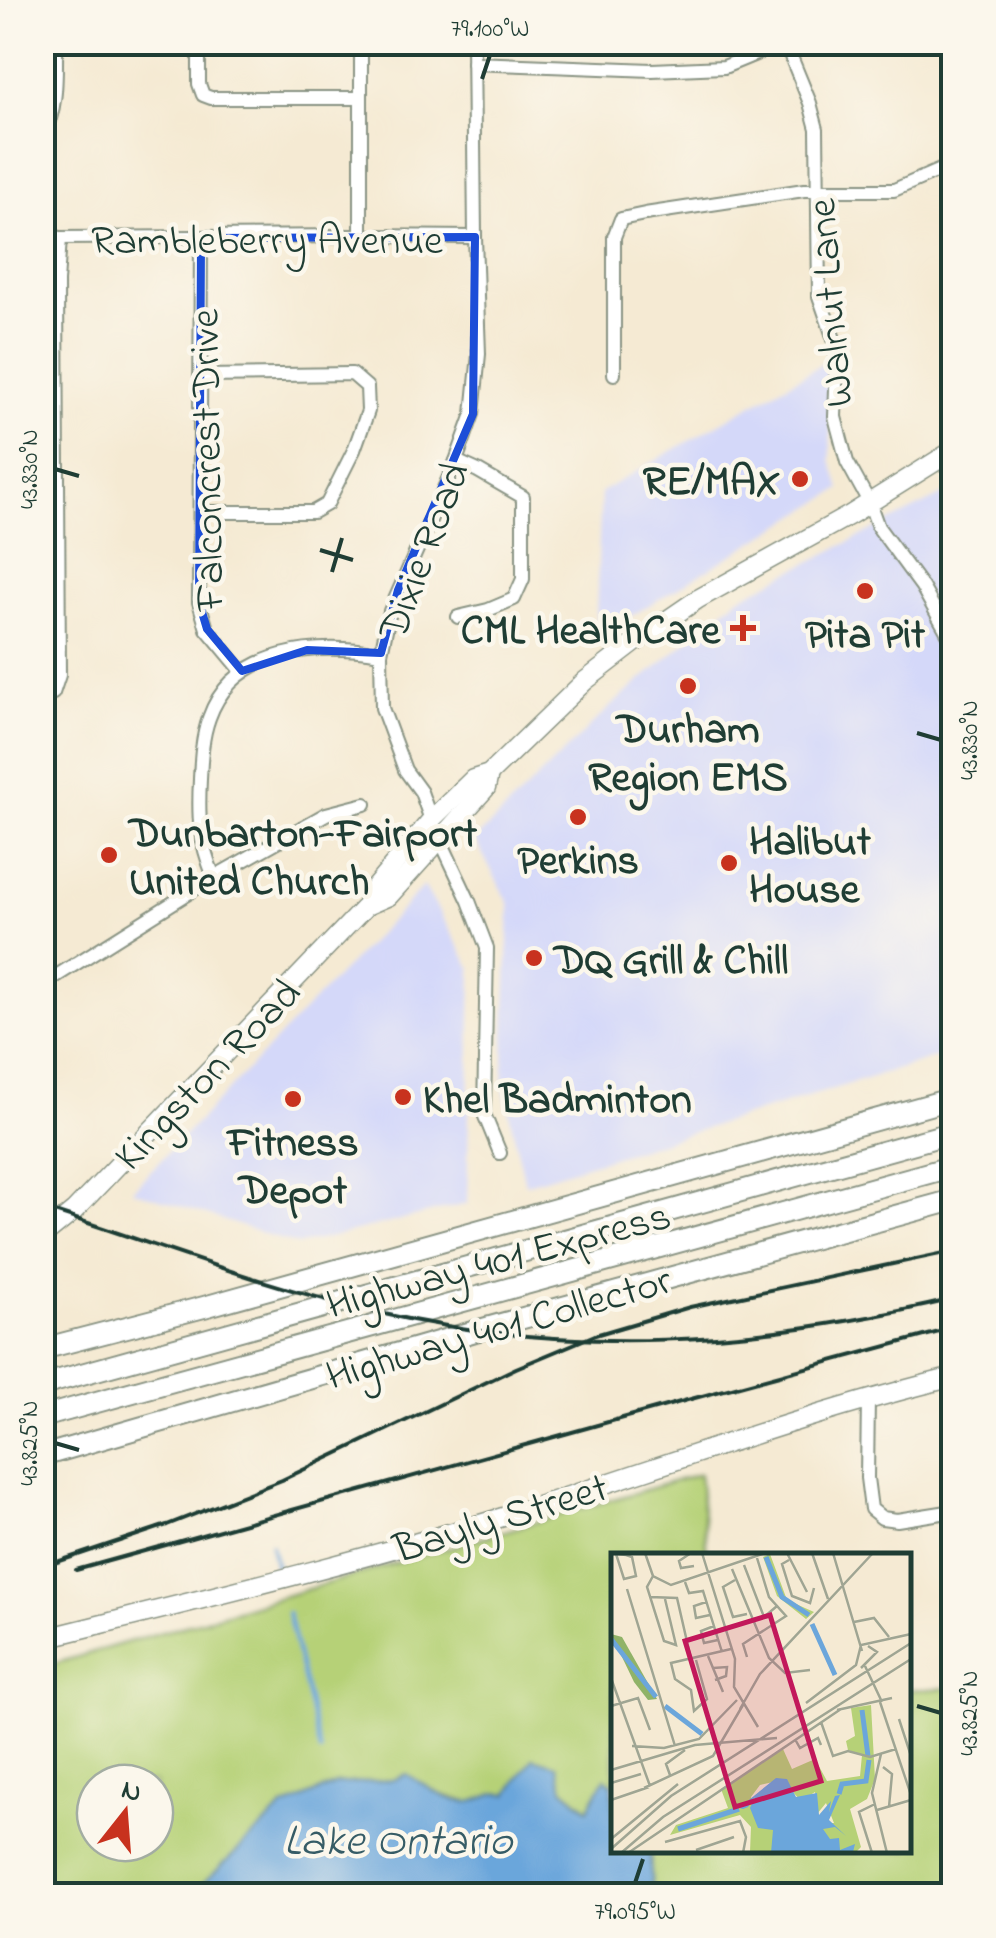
<svg xmlns="http://www.w3.org/2000/svg" width="996" height="1938" font-family="'Indie Flower',sans-serif">
<style>
.built{fill:#d4d8f9}
.green{fill:#b6d177;stroke:#6a8756;stroke-width:2.5;fill-rule:evenodd}
.water{fill:#6ba6db;stroke:#457288;stroke-width:2.5}
.lines{fill:none;stroke-linecap:round;stroke-linejoin:round}
.stream{stroke:#6ba6db;stroke-width:4}
.minor-casing{stroke:#8a9484;stroke-width:16}
.major-casing{stroke:#8a9484;stroke-width:21}
.highway-casing{stroke:#8a9484;stroke-width:24}
.minor{stroke:#fff;stroke-width:12}
.major{stroke:#fff;stroke-width:18}
.highway{stroke:#fff;stroke-width:20}
.rail{stroke:#1f3d34;stroke-width:4}
.marked{fill:none;stroke:#1d4ed8;stroke-width:8;stroke-linejoin:round}
.ticks{fill:none;stroke:#1f3d34;stroke-width:4}
.poi-dot{fill:#c8321e;stroke:#fbf7ec;stroke-width:4}
.labels{text-anchor:middle;stroke-width:9;stroke-linejoin:round;paint-order:stroke}
.street-label{font-size:42px;fill:#1f3d34;stroke:#fbf7ec}
.poi-label{font-size:42px;font-weight:bold;fill:#1f3d34;stroke:#fbf7ec}
.water-label{font-size:45px;font-style:italic;fill:#365c66;stroke:#fbf7ec}
.inset-river{fill:none;stroke:#6ba6db;stroke-width:5}
.inset-road{fill:none;stroke:#9fa593;stroke-width:2.5}
.view{fill:#c2185b;fill-opacity:0.15;stroke:#c2185b;stroke-width:5}
.inset-edge{fill:none;stroke:#1f3d34;stroke-width:5}
.neatline{fill:none;stroke:#1f3d34;stroke-width:4}
.ticks-label{font-size:25px;text-anchor:middle;fill:#1f3d34}
</style>
<rect width="100%" height="100%" fill="#fbf7ec"/>
<filter id="ink" filterUnits="userSpaceOnUse"><feTurbulence type="fractalNoise" baseFrequency=".01" numOctaves="2"/><feDisplacementMap in="SourceGraphic" scale="20" xChannelSelector="R" yChannelSelector="G"/><feConvolveMatrix kernelMatrix="1 2 1 2 8 2 1 2 1" color-interpolation-filters="sRGB"/></filter>
<filter id="wash" filterUnits="userSpaceOnUse"><feTurbulence type="fractalNoise" baseFrequency=".0048" numOctaves="4" result="noise"/><feDisplacementMap in="SourceGraphic" scale="40" xChannelSelector="R" yChannelSelector="G"/><feGaussianBlur stdDeviation="2.25" result="paint"/><feColorMatrix in="noise" values="0 0 0 0 0 0 0 0 0 0 0 0 0 0 0 0 0 1.4 0 .05"/><feComposite in="paint" operator="in"/></filter>
<g filter="url(#wash)">
<rect width="100%" height="100%" fill="#f5ead3"/>
<g class="built">
<polygon points="829,360 831,461 841,489 595,638 601,492"/>
<polygon points="953,490 953,1052 525,1184 503,1085 510,905 475,840 610,707 738,598"/>
<polygon points="424,886 472,969 467,1204 298,1245 132,1190"/>
</g>
<g class="green">
<path d="M699,1474L707,1555L614,1556V1785L589,1809L563,1788L528,1804L470,1803L393,1780L336,1784L283,1808L199,1895L43,1896V1667ZM95,1783H155V1843H95Z"/>
<polygon points="953,1688 953,1895 652,1895 650,1851 908,1850 909,1690"/>
</g>
<path class="water" d="M533,1758L557,1765L563,1788L588,1809L605,1778L613,1785L614,1850L650,1851L652,1895L238,1896L236,1891L223,1886L216,1895H194L200,1886L283,1808L336,1784L393,1780L407,1774C425,1785 446,1802 468,1802C484,1802 487,1790 508,1794Z"/>
<g class="lines">
<g class="stream">
<polyline points="271,1545 276,1568"/>
<polyline points="288,1613 320,1752"/>
</g>
</g>
</g>
<g filter="url(#ink)">
<g class="lines">
<defs>
<g id="minor">
<polyline points="199,42 199,84 203,95 211,98 361,98"/>
<polyline points="361,42 361,236"/>
<polyline points="473,42 475,237 479,354 473,414 456,461 390,611 381,653 382,708 405,770 421,792 431,820 469,901 487,948 484,1114 500,1153"/>
<polyline points="785,42 810,103 817,129 819,296 835,342 837,360 835,417 847,462 869,502 878,527 922,587 954,644"/>
<polyline points="473,63 652,70 724,67 785,42"/>
<path d="M42,139C58,108 56,77 56,42"/>
<polyline points="42,233 60,238 361,236 475,237"/>
<polyline points="201,238 199,602 207,629 242,671"/>
<polyline points="614,374 614,237 621,219 645,214 804,190 894,190 954,164"/>
<polyline points="201,376 352,374 367,387 368,411 354,450 327,504 313,512 201,512"/>
<polyline points="456,461 478,471 523,497 523,579 514,599 488,610 458,617"/>
<polyline points="42,699 53,693 59,675 57,282 60,238"/>
<path d="M214,877C199,840 198,818 200,779C201,758 202,737 209,718C234,647 318,643 381,653"/>
<polyline points="42,985 214,877 326,814 365,804"/>
<polyline points="868,1398 867,1478 871,1509 882,1518 897,1520 954,1511"/>
<polyline points="948,1512 954,1532"/>
</g>
<g id="major">
<polyline points="366,906 389,896 486,788 489,774"/>
<polyline points="42,1237 74,1211 366,906 374,888 431,820 473,779 489,774 585,681 641,638 698,599 850,515 954,450"/>
<path d="M42,1639C202,1599 362,1561 519,1512C664,1466 806,1413 954,1377"/>
</g>
<g id="highway">
<polyline points="42,1349 204,1307 954,1098"/>
<polyline points="42,1385 954,1132"/>
<polyline points="42,1417 954,1166"/>
<polyline points="42,1456 479,1330 954,1200"/>
</g>
</defs>
<use href="#minor" class="minor-casing"/>
<use href="#major" class="major-casing"/>
<use href="#highway" class="highway-casing"/>
<use href="#minor" class="minor"/>
<use href="#major" class="major"/>
<use href="#highway" class="highway"/>
<g class="rail">
<path d="M42,1208C153,1243 262,1286 375,1312C570,1357 760,1345 954,1299"/>
<polyline points="42,1567 167,1525 282,1480 516,1368 595,1335 690,1307 954,1251"/>
<polyline points="76,1570 691,1399 954,1328"/>
</g>
</g>
</g>
<path class="marked" d="M475,237L473,414L398,590L381,653L307,650L242,671L207,629L199,602L201,238Z"/>
<path class="ticks" d="M482,79L490,55M55,469L79,476M320,550L353,560M332,572L342,538M917,733L941,740M55,1443L79,1450M917,1706L941,1713M635,1883L643,1859"/>
<g class="poi-dot">
<circle cx="800" cy="479" r="10"/>
<circle cx="865" cy="591" r="10"/>
<path d="M738 613h10v10h10v10h-10v10h-10v-10h-10v-10h10z"/>
<circle cx="688" cy="686" r="10"/>
<circle cx="578" cy="817" r="10"/>
<circle cx="109" cy="855" r="10"/>
<circle cx="729" cy="863" r="10"/>
<circle cx="534" cy="958" r="10"/>
<circle cx="403" cy="1097" r="10"/>
<circle cx="293" cy="1099" r="10"/>
</g>
<g class="labels">
<g class="street-label">
<text x="267" y="253">Rambleberry Avenue</text>
<text transform="translate(828 303) rotate(-95)" y="15">Walnut Lane</text>
<text transform="translate(205 460) rotate(-91)" y="15">Falconcrest Drive</text>
<text transform="translate(422 550) rotate(-69)" y="15">Dixie Road</text>
<text transform="translate(206 1073) rotate(-46)" y="15">Kingston Road</text>
<text transform="translate(498 1258) rotate(-15)" y="15">Highway 401 Express</text>
<text transform="translate(498 1326) rotate(-16)" y="15">Highway 401 Collector</text>
<text transform="translate(500 1516) rotate(-17)" y="15">Bayly Street</text>
</g>
<g class="poi-label">
<text x="780" y="494" text-anchor="end">RE/MAX</text>
<text x="720" y="643" text-anchor="end">CML HealthCare</text>
<text x="865" y="647">Pita Pit</text>
<text x="688" y="742">Durham<tspan x="688" dy="48">Region EMS</tspan></text>
<text x="129" y="846" text-anchor="start">Dunbarton-Fairport<tspan x="129" dy="48">United Church</tspan></text>
<text x="749" y="854" text-anchor="start">Halibut<tspan x="749" dy="48">House</tspan></text>
<text x="578" y="873">Perkins</text>
<text x="554" y="973" text-anchor="start">DQ Grill &amp; Chill</text>
<text x="423" y="1112" text-anchor="start">Khel Badminton</text>
<text x="293" y="1155">Fitness<tspan x="293" dy="48">Depot</tspan></text>
</g>
<g class="water-label">
<text x="398" y="1854">Lake Ontario</text>
</g>
</g>
<g transform="translate(611 1553)">
<rect width="300" height="300" fill="#f5ead3"/>
<path d="M159,1L176,47L203,59L195,66L166,43L152,4ZM260,152L264,226L256,246L239,256L250,294L244,300L228,299L205,270H223L215,250L206,261L204,239L190,248L171,227L149,232L140,244L147,268L167,262L162,300L139,299L140,274L129,262L59,282L65,272L117,255L110,236L172,196L181,216L204,206L216,228L249,223L251,202L237,197L235,188L244,183L240,155Z" fill="#b6d177"/>
<path d="M0,81L11,84L46,146L37,147L23,129Z" fill="#90b368"/>
<path d="M165,225L176,226L185,244L206,240L208,262L220,248L218,259L224,243L229,242L218,267L235,283L224,274L212,276L219,286L228,285L229,297L244,291L242,299L160,300L162,277L147,275L139,255L144,244L137,254L132,256L128,255Z" fill="#6ba6db"/>
<path class="inset-river" d="M155,4L171,44L198,62M201,71L224,122M0,86L45,144M54,153L91,181M251,157L257,203M228,241L231,231L255,228L258,207M67,276L128,256"/>
<path class="inset-road" d="M34,0L42,23L60,32L154,0M80,0L68,8L70,15L83,13M91,0L124,106L123,134L147,174M176,0L196,39M201,0L217,46M222,0L251,98M0,1H5L15,2L21,4L25,23L13,26L6,4L5,1L6,0M178,7L171,11L181,43L199,50L203,35M133,12L153,64L166,53M121,16L158,105L174,120L199,117M42,23L36,34L53,88L65,92L54,46M124,27L112,34L122,64L136,61M74,29L78,40L92,38L111,99M16,36L64,193M39,44L66,45L80,106M95,49L83,53L85,65L99,62M243,69L263,65L278,84M103,73L90,78L93,90L107,87M97,103L112,139M136,104L132,91L175,63L158,44L146,5M85,107L96,146L83,158L80,137L64,126L60,110L120,96M254,113L271,149M102,115L116,114L115,123L104,127M250,115L266,99L257,93M0,125L39,233M269,149L300,242M195,150L245,112L250,92L300,81M0,153L27,145L39,177M129,156L149,121L262,0M226,157L281,145M288,166L300,203M210,169L222,203L237,198L259,204L285,196M185,188L189,195L207,185L210,192M21,193L53,195L88,186L126,147M270,201L261,240L276,300M272,214L281,221L278,254M0,217L84,192L166,185M59,222L55,211L74,197M0,230L30,221M33,235L102,203L132,152M0,247L38,234M266,257L300,247M0,286L67,231M54,289L129,268L135,284L132,300M0,296L60,243L300,90M85,297L123,284M10,300L52,264L300,106M17,300L230,156M261,300L248,259L264,251"/>
<path class="view" d="M159,62L210,228L124,254L74,88Z"/>
<rect width="300" height="300" class="inset-edge"/>
</g>
<rect width="996" height="1938" fill="none" stroke="#fbf7ec" stroke-width="110"/>
<g transform="translate(125 1813) rotate(17)"><circle r="48" fill="#fbf7ec" stroke="#a3ada2" stroke-width="2.5"/>
<path d="M0-8L18 38L0 25L-18 38Z" fill="#c8321e"/>
<text y="-15" font-size="28" font-weight="bold" text-anchor="middle" fill="#1f3d34">N</text>
</g>
<rect x="55" y="55" width="886" height="1828" class="neatline"/>
<g class="ticks-label">
<text x="490" y="36">79.100°W</text>
<text transform="translate(28 469) rotate(-90)" y="9">43.830°N</text>
<text transform="translate(968 740) rotate(-90)" y="9">43.830°N</text>
<text transform="translate(28 1443) rotate(-90)" y="9">43.825°N</text>
<text transform="translate(968 1713) rotate(-90)" y="9">43.825°N</text>
<text x="635" y="1919">79.095°W</text>
</g>
</svg>
